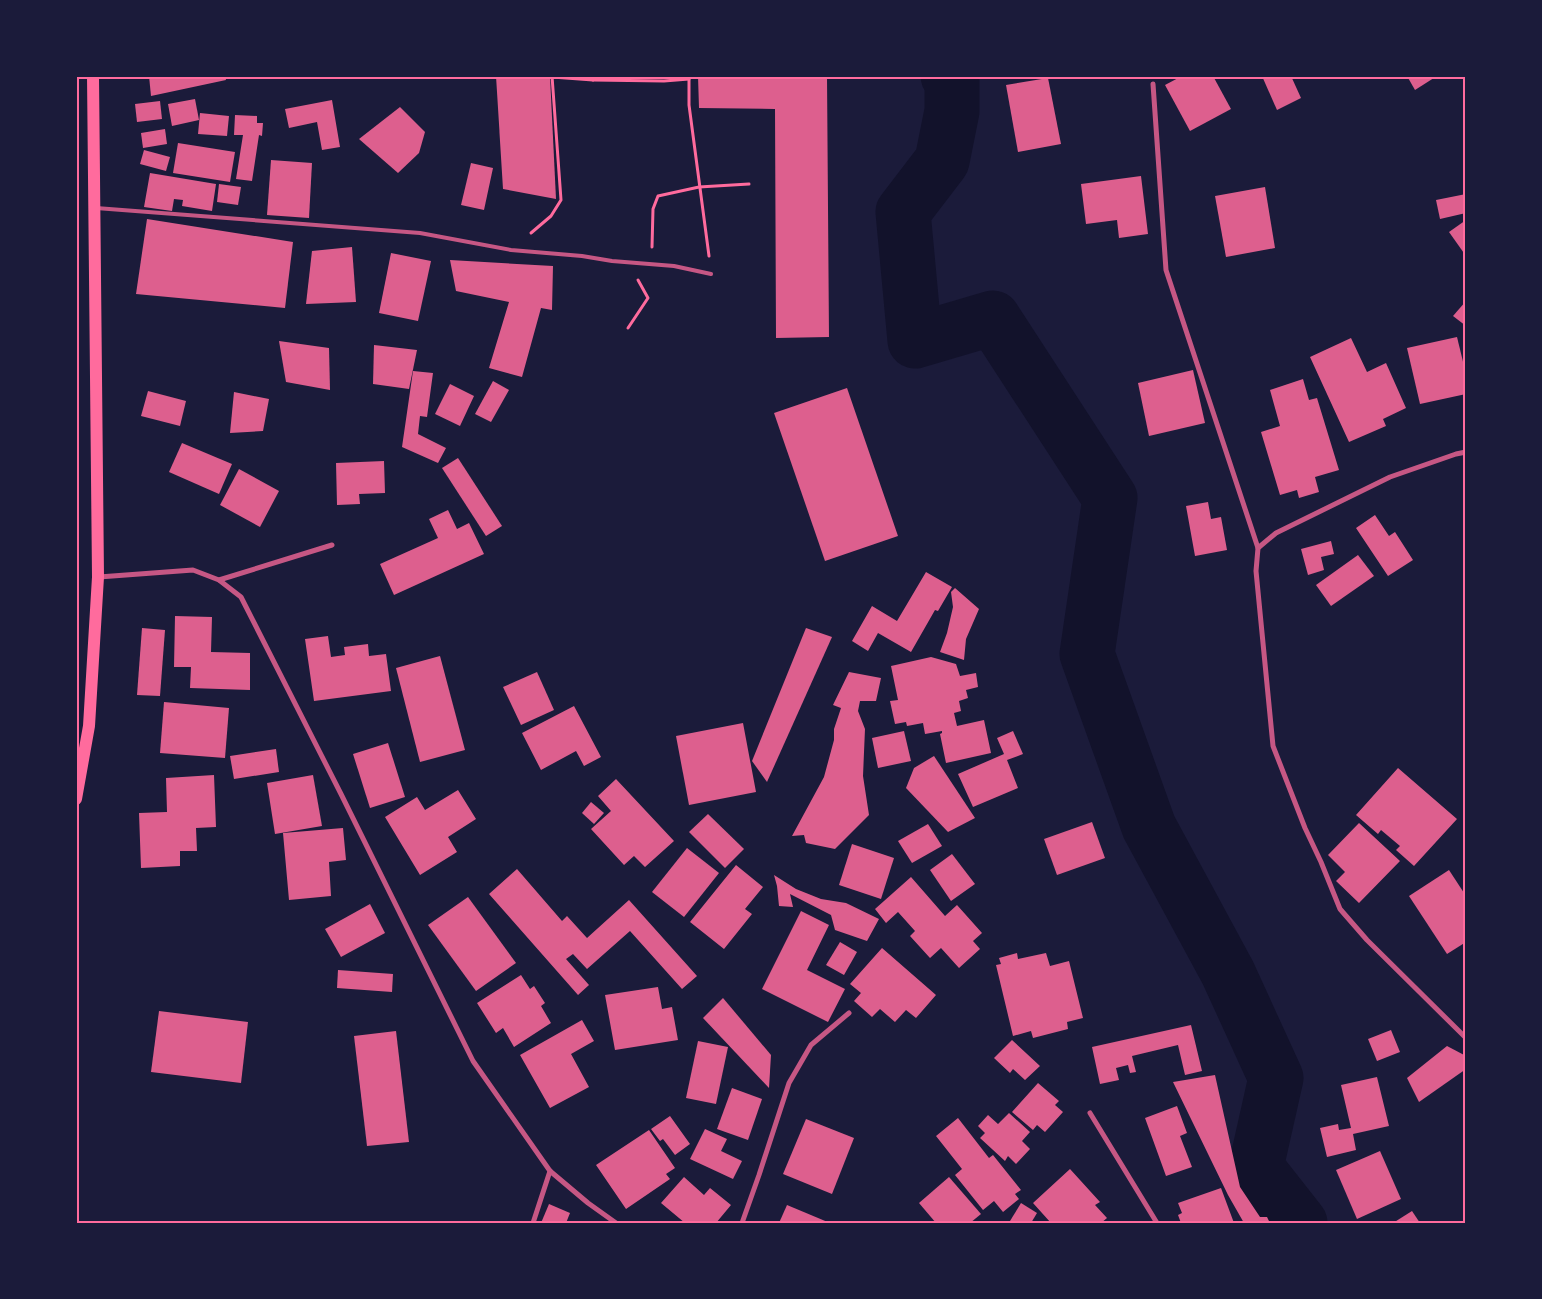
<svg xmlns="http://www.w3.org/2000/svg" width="1542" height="1299" font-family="Barlow,sans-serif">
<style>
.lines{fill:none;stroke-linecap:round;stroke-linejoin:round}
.river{stroke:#12122b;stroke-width:55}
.building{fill:#dd5f8e}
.path{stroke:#ff6b9d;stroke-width:3}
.service{stroke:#c65784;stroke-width:4}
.minor{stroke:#c65784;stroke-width:5}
.primary{stroke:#ff6b9d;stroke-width:12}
.neatline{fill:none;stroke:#ff6b9d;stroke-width:2}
</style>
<rect width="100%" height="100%" fill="#1b1b3a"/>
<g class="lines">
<polyline class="river" points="948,76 952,80 952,111 942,161 903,212 915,341 993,318 1110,498 1087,654 1149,827 1228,973 1276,1078 1256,1167 1300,1223"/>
</g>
<g class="building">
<polygon points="149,76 225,76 226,80 151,96"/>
<polygon points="496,76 550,76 556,199 503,189"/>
<polygon points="698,76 827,76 829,337 776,338 775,109 699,108"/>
<polygon points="1182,76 1213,76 1231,109 1190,131 1165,85"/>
<polygon points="1262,76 1291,76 1301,98 1277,110"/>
<polygon points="1407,76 1437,76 1415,90"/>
<polygon points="1048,78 1061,144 1018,152 1006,85"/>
<polygon points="195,99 199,120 172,126 168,104"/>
<polygon points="332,100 340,147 322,150 317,122 289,128 285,109"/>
<polygon points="160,101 162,119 137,122 135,104"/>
<polygon points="400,107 425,132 419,153 398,173 359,139"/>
<polygon points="200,113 229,116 227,136 198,134"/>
<polygon points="235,115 257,116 257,123 263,123 262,136 259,135 252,181 236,179 243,135 234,135"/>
<polygon points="165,129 167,144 143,148 141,133"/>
<polygon points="178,143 235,152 230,182 173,173"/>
<polygon points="144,150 170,157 166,171 140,164"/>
<polygon points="271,160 312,163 309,218 267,215"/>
<polygon points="471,163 493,168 484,210 461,205"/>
<polygon points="150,173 216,184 212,211 182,206 183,200 174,199 172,211 144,207"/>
<polygon points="1141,176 1148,234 1119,238 1117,220 1086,224 1081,184"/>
<polygon points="219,184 241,187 238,205 217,202"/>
<polygon points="1265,187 1275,248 1226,257 1215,196"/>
<polygon points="1466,194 1466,213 1440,219 1436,200"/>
<polygon points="147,219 293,242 285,308 136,294"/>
<polygon points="1466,220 1466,256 1449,232"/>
<polygon points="352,247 356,302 306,304 312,251"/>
<polygon points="391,253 431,261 418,321 379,313"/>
<polygon points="450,260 553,266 552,310 541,308 522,377 489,368 509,302 456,291"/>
<polygon points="1466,301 1466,326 1453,316"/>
<polygon points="1457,337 1466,374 1466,394 1420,404 1407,348"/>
<polygon points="1351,338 1367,372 1386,363 1406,408 1383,419 1386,426 1349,442 1310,357"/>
<polygon points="279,341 329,348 330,390 286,382"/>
<polygon points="374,345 417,350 409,389 373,384"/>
<polygon points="1193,370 1205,423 1149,436 1138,383"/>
<polygon points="413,371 433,373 427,417 420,416 418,434 446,448 438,463 402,447"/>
<polygon points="1303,379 1309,400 1317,398 1339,470 1315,477 1319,492 1299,498 1297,490 1280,495 1261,432 1280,426 1270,390"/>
<polygon points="493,381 509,390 491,422 475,414"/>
<polygon points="450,384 474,396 460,426 435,414"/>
<polygon points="847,388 898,536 825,561 774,413"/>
<polygon points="148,391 186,401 180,426 141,416"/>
<polygon points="234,392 269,399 263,431 230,433"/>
<polygon points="182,443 232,464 219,494 169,472"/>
<polygon points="458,458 502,526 486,536 442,468"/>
<polygon points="384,461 385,493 359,494 360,504 337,505 336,463"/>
<polygon points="239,469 279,491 260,527 220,505"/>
<polygon points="1208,502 1211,519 1221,517 1227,550 1195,556 1186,506"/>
<polygon points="448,510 457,529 469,523 484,554 394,595 380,564 438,538 429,519"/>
<polygon points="1375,515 1389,536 1395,532 1413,560 1388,576 1356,528"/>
<polygon points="1331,541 1334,554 1321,557 1324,570 1308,575 1301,549"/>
<polygon points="1358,555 1374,576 1331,606 1316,585"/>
<polygon points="926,572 952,587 938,611 935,610 911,652 878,633 868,651 852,641 872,606 897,621"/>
<polygon points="955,588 979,609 966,639 964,660 940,652 947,633 953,607 951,592"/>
<polygon points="175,616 212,617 211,652 250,653 250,690 190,688 191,667 174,667"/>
<polygon points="142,628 165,630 160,696 137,695"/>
<polygon points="806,628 832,637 767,782 752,761"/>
<polygon points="328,636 331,657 345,655 344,647 368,644 369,656 386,654 391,691 314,701 305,639"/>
<polygon points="440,656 465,750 420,762 396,668"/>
<polygon points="931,657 956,664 960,676 976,673 978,687 966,690 968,698 959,701 961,711 954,713 957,726 984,720 991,753 946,763 940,734 942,733 942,731 925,734 923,723 907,726 906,722 895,724 890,701 898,700 891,666"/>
<polygon points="537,672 554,710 521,725 503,687"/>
<polygon points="849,672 881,678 876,701 860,701 858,711 865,729 863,776 869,815 835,849 806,843 804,835 792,836 824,777 834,740 834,729 841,708 833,705"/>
<polygon points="164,702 229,708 225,758 160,753"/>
<polygon points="574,706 601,757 584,766 576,751 541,770 522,733"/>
<polygon points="743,723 756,792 689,805 676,736"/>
<polygon points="904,731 911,761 878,768 872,738"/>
<polygon points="1013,731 1023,754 1007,760 1018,788 973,807 958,774 1004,754 997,738"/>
<polygon points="388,743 405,797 370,808 353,754"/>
<polygon points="276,749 279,772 234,779 230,756"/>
<polygon points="934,756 975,818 948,832 906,788 914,768"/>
<polygon points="1398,768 1457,819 1414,866 1396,850 1400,846 1381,830 1378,834 1356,815"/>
<polygon points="214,775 216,827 196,828 197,851 180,851 180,866 141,868 139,813 167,812 166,778"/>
<polygon points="313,775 322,826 275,834 267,783"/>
<polygon points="616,779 674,841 645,867 634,856 624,865 591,829 611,811 598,796"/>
<polygon points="458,790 476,819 448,837 457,852 420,875 385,817 417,797 425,810"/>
<polygon points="591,802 604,813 594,824 582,813"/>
<polygon points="708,814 744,849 725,868 689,832"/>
<polygon points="1092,822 1105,858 1057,875 1044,839"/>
<polygon points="1359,823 1400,861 1359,903 1336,881 1345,872 1328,855"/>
<polygon points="928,824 942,846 912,863 898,841"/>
<polygon points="343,828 346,860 329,862 331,896 289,900 283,833"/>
<polygon points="852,844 894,858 881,899 839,885"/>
<polygon points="687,848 719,873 684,917 652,892"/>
<polygon points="952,854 975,884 951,901 930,870"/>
<polygon points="736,865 763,887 745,909 752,914 724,949 690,922"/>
<polygon points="517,869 562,921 567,916 587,938 629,900 697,976 682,989 630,931 587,969 573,954 566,959 589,985 578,995 489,894"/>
<polygon points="1449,870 1466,896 1466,942 1447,954 1409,896"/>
<polygon points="774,875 796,889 821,899 846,903 879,919 867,941 835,930 831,915 790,894 793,907 779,906 777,886"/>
<polygon points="911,877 945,916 957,905 982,933 973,941 980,949 959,968 941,948 930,958 910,936 915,931 898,912 886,923 875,909"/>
<polygon points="468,897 516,963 476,991 428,925"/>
<polygon points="370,904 385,933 341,957 325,929"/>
<polygon points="801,911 829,925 807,970 845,989 828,1022 762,989"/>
<polygon points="840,942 857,952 844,975 826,965"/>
<polygon points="882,948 936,995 916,1018 906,1010 895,1022 880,1009 872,1017 854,1001 861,993 850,984"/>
<polygon points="1017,953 1018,959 1046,953 1050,966 1069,961 1083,1018 1067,1022 1068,1029 1033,1038 1031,1031 1013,1036 996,965 1001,964 999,958"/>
<polygon points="338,970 393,974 392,992 337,988"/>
<polygon points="521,975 530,989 534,986 545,1003 541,1006 551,1023 514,1047 503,1028 496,1033 477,1003"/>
<polygon points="658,987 662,1009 672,1007 678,1040 615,1050 605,995"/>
<polygon points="723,998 771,1055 769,1088 703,1018"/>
<polygon points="159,1011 248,1022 241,1083 151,1072"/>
<polygon points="582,1020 594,1041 571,1054 589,1087 550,1108 520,1055"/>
<polygon points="1191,1025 1202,1071 1185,1075 1178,1045 1132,1056 1136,1072 1130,1073 1128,1065 1116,1068 1119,1080 1100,1084 1092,1047"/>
<polygon points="1391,1030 1400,1052 1377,1061 1368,1039"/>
<polygon points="396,1031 409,1142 367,1146 354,1036"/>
<polygon points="1012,1040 1040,1066 1025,1080 1013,1069 1010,1073 994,1058"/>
<polygon points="698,1041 728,1047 716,1104 686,1098"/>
<polygon points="1447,1046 1466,1056 1466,1069 1419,1102 1407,1078"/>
<polygon points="1215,1075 1240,1187 1260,1217 1267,1217 1270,1223 1244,1223 1228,1195 1173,1082"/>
<polygon points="1377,1077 1389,1126 1353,1134 1356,1150 1327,1157 1320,1128 1338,1124 1339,1130 1351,1128 1341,1085"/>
<polygon points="1038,1083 1059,1101 1055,1105 1063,1112 1045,1132 1037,1125 1033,1130 1012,1112"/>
<polygon points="732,1088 762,1099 748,1140 717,1129"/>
<polygon points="1177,1106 1187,1133 1180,1136 1192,1167 1166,1176 1145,1118"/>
<polygon points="1009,1113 1030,1132 1022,1141 1030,1149 1016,1164 1008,1156 1005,1161 980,1138 985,1133 978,1126 988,1115 998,1124"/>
<polygon points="670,1116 690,1144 675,1155 663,1139 660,1141 651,1129"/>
<polygon points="958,1118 989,1158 993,1155 1021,1190 1015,1194 1019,1199 1003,1212 994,1201 983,1210 955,1175 962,1169 936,1136"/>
<polygon points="806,1119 854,1138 832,1194 783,1174"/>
<polygon points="705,1129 727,1139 721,1151 742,1161 733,1179 690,1159"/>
<polygon points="649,1130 675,1168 666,1174 670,1179 626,1209 596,1165"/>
<polygon points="1380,1151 1401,1199 1357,1219 1336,1170"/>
<polygon points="1070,1169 1100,1202 1095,1205 1107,1218 1101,1223 1051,1223 1033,1203"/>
<polygon points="684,1177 704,1195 710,1188 731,1205 716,1223 685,1223 661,1203"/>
<polygon points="949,1177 981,1214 970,1223 936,1223 919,1203"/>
<polygon points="1221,1188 1234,1223 1181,1223 1178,1215 1182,1213 1178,1203"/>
<polygon points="1021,1203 1037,1213 1031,1223 1010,1221"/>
<polygon points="549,1204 570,1213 566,1223 541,1223"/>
<polygon points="787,1205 830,1223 779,1223"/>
<polygon points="1412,1211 1420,1223 1393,1223"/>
</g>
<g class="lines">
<g class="path">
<polyline points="689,76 689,105 709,256"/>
<polyline points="552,77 593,80 596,76"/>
<polyline points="593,80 664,81 689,79"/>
<polyline points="531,233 551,216 561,200 552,76"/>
<polyline points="652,247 653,209 658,196 699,187 749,184"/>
<polyline points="628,328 648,298 638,280"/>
</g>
<polyline class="service" points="96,208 420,233 511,250 582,256 612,261 674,266 711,274"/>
<g class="minor">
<polyline points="1153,84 1166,270 1258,548"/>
<polyline points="1466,452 1456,454 1390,477 1276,533 1258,548 1256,571 1273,746 1305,828 1321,862 1340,909 1367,940 1466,1038"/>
<polyline points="99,577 193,570 219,580 241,597 341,794 473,1061 550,1171 588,1203 616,1223"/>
<polyline points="219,580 332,545"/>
<polyline points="1090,1113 1157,1223"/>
<polyline points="533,1223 550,1171"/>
<polyline points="742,1223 759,1175 789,1083 811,1045 849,1013"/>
</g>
<polyline class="primary" points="76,799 89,726 98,577 93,76"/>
</g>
<rect width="1542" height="1299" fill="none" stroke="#1b1b3a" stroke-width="155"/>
<rect x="78" y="78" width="1386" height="1144" class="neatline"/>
</svg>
